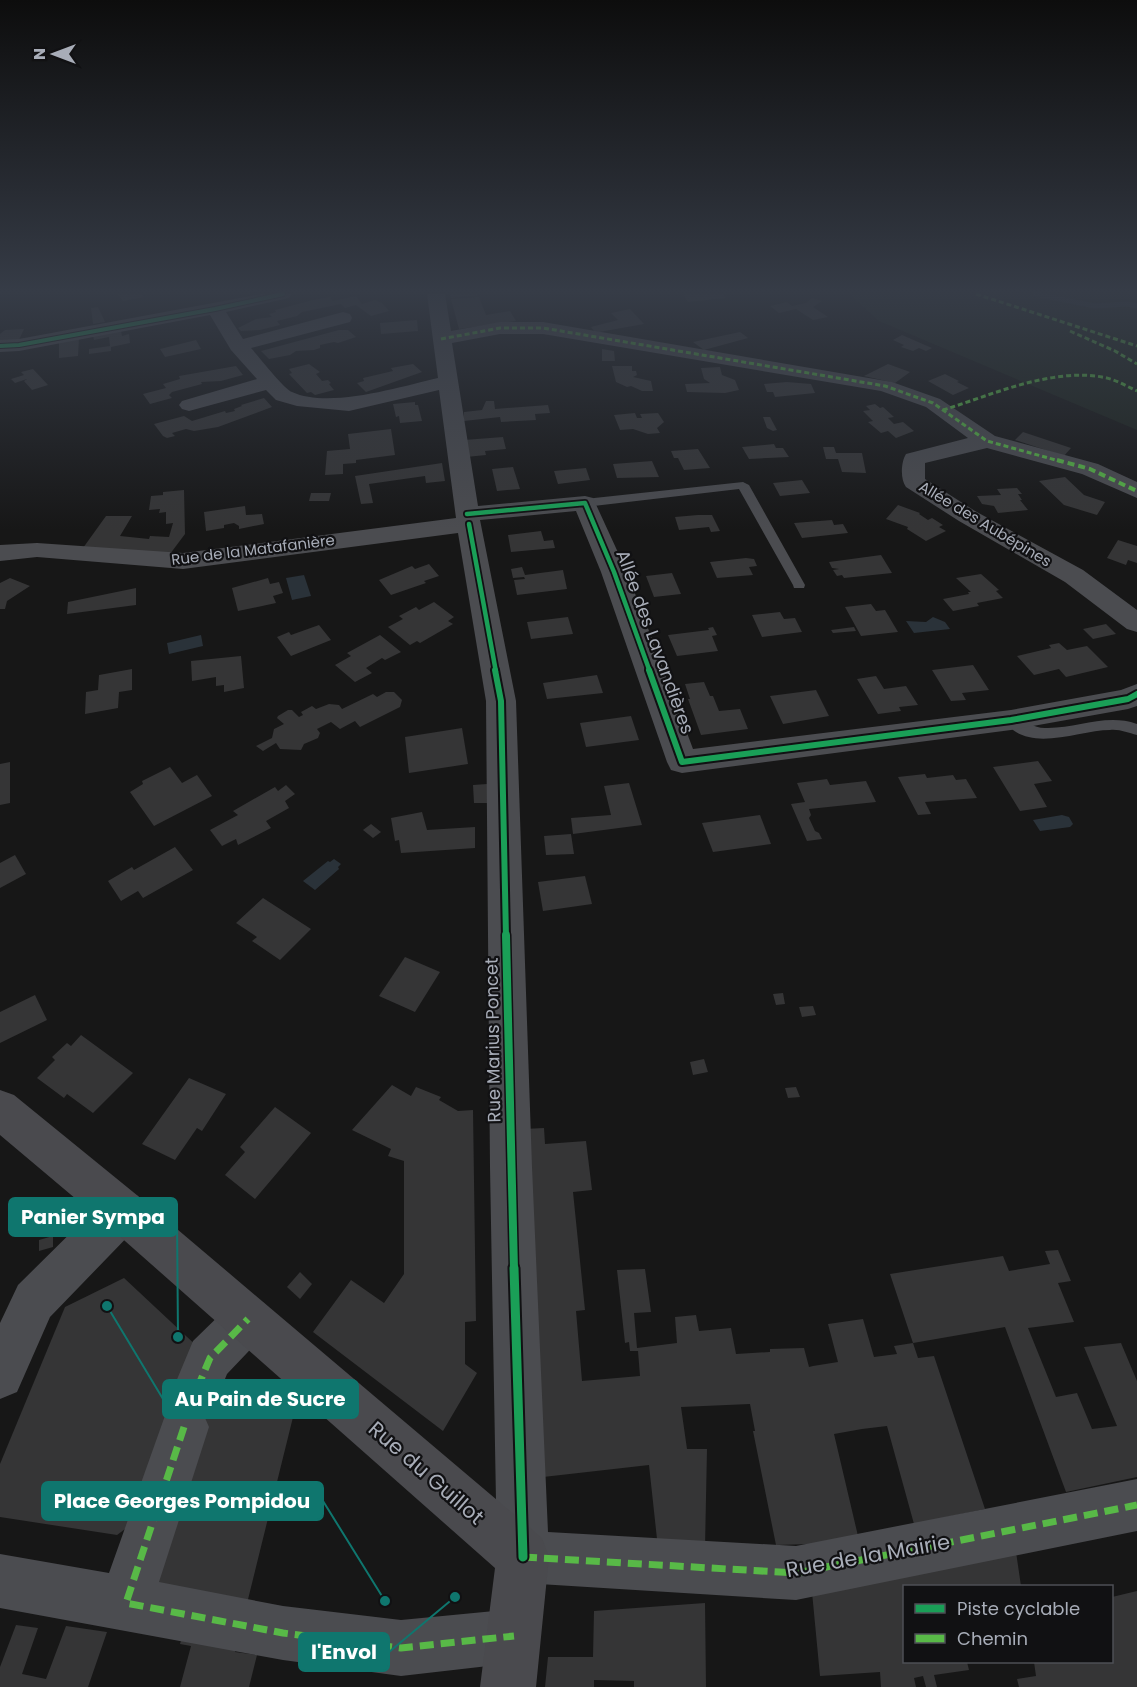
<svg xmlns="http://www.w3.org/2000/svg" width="1137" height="1687" font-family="Poppins,sans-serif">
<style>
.green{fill:#1d241e}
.water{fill:#2a3239}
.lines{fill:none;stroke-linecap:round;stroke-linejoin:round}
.stream{stroke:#2a3239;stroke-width:5}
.building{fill:#353536}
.lane{fill:#4b4c50;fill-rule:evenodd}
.street{fill:#4b4c50;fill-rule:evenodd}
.secondary{fill:#4a4a4e;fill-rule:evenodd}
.quiet-far2{stroke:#58b947;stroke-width:3;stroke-dasharray:5 3;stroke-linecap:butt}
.quiet-far1{stroke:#58b947;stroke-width:4;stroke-dasharray:7 4;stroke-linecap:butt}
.quiet{stroke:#58b947;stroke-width:7;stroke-dasharray:14 7;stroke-linecap:butt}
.cycleway-far4-casing{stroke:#111113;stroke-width:6}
.cycleway-far3-casing{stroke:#111113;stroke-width:8}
.cycleway-far2-casing{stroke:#111113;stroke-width:10}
.cycleway-far1-casing{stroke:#111113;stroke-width:11}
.cycleway-casing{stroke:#111113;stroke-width:13}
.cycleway-far4{stroke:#1a9f57;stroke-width:4}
.cycleway-far3{stroke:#1a9f57;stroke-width:4.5}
.cycleway-far2{stroke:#1a9f57;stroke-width:6}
.cycleway-far1{stroke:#1a9f57;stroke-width:8}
.cycleway{stroke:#1a9f57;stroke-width:9}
.labels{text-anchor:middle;stroke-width:4.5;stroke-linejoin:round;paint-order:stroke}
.far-street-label{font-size:15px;fill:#a8adb8;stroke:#111113}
.street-label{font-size:18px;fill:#a8adb8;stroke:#111113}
.near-street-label{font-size:21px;fill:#a8adb8;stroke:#111113}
.leader{fill:none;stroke:#0f766e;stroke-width:2}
.callout-dot{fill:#0f766e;stroke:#111113;stroke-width:2}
.callout{fill:#0f766e;stroke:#0f766e;stroke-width:2}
.callout-label{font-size:20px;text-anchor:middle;font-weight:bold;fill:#fff}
</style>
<rect width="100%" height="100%" fill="#171717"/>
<polygon class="green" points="849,294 1137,294 1137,430 879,321"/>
<g class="water">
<polygon points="304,575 311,596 292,600 286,578"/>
<polygon points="933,617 945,622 950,629 914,633 906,621 926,622"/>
<polygon points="201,635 203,646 169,654 167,643"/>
<polygon points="1062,815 1069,817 1073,824 1070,827 1040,831 1033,820"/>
<polygon points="334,859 341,864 338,867 339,869 315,890 303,881 328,861 330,862"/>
</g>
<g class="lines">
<polyline class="stream" points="1035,294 1095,306 1127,304 1137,306"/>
</g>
<g class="building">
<polygon points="118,294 141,294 144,297 123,301"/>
<polygon points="450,294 480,294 480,295 451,298"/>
<polygon points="683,294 723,294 726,298 688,302"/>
<polygon points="356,296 362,304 375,300 382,303 389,311 371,316 356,305 345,308 341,304 302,312 297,316 277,321 280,325 260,330 241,331 238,328 256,319 272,317 269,314 276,312 275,310 313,300 330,297 333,301"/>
<polygon points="479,297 486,315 510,311 516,321 459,329 451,299"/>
<polygon points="812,298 822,301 813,307 828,317 813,320 796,309 779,313 770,306 787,302 792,306 806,303"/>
<polygon points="98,307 105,322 93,324 91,308"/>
<polygon points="630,309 644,324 599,332 594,331 591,327 618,320 611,313"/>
<polygon points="417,320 418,331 381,334 380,323"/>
<polygon points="24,329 19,340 0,341 0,334 5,330"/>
<polygon points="339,330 348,330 356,337 338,343 334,342 320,345 320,348 314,350 296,351 290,355 269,359 261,351"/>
<polygon points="121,331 122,336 129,334 130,343 111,347 111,351 89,354 89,349 110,346 109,337 94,340 93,336"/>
<polygon points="740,332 748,338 704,350 693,342"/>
<polygon points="902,335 925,345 932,348 926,351 919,348 913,351 901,347 904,345 893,340"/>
<polygon points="79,338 78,356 59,358 59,341"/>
<polygon points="196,340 201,349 165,357 160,349"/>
<polygon points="602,349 614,351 615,361 602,361"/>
<polygon points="309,364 320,372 316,374 322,381 328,380 331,383 329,384 334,390 315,395 311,392 307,393 289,374 292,373 289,369"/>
<polygon points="413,364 422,372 366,392 357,383 364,381 363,378 393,371 391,368"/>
<polygon points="888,364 910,372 895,383 864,376"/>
<polygon points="236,366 243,375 221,381 201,382 202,384 172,392 169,395 172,398 150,404 143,394 166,388 163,384 180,379 179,376"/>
<polygon points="612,366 632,366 632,371 636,371 637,375 633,377 651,381 653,391 642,391 631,386 627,387 616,382"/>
<polygon points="720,367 722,375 735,380 739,390 725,393 687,392 685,384 710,383 704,379 701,368"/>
<polygon points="33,369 48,385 32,390 24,381 27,379 15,383 11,379 24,375 21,372"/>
<polygon points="945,374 959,381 957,382 969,388 953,395 928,381"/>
<polygon points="787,382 811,384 815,393 775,397 773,392 767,392 764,384"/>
<polygon points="264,398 272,407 218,427 194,431 186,429 172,433 175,436 167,438 163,436 154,424 184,416 192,421 225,411 226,413 235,411 234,409 242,406 241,405"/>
<polygon points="486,401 494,401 495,409 548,405 550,413 535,414 536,420 501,422 500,417 464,421 464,412 482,410"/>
<polygon points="415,402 415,405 418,405 422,421 400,423 399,416 396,417 393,404"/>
<polygon points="875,404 880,408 883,407 894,417 888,418 894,424 903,422 914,431 896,438 888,431 881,433 868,422 873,421 863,411 870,410 866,406"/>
<polygon points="635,413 637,418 642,418 640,414 658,413 664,422 657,428 660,433 648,434 633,429 620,430 614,415"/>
<polygon points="763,417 770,417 777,430 773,431 767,428"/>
<polygon points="391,429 395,455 356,460 356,463 343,464 343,474 325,475 327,451 350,449 348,434"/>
<polygon points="1023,432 1071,448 1064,456 1015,440"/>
<polygon points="503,437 506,449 485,451 486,455 466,457 464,440"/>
<polygon points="774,444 776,448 783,448 789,457 749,459 742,447"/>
<polygon points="823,447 834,447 836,453 862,453 866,473 842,472 838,459 826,459"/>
<polygon points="698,449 710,468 684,470 678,458 674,458 671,451"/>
<polygon points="652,461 659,477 617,478 613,464"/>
<polygon points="442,463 445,481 426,483 425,476 369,484 373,503 361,504 355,476"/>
<polygon points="513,467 520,489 497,491 492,469"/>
<polygon points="586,468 590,480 558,484 554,471"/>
<polygon points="1065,477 1084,495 1105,502 1097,515 1064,505 1039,481"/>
<polygon points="802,480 810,493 780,496 773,483"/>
<polygon points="1017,488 1022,494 1018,494 1022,500 1020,500 1028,510 998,513 994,506 982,504 977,496 1001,495 997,489"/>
<polygon points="184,490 185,534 170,554 83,548 106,516 132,516 120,536 149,539 150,536 169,537 173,523 166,524 166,512 159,513 160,509 149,510 151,496 163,495 163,492"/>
<polygon points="311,493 331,493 329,501 309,501"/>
<polygon points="898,505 920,513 919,514 928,520 932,518 943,525 939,527 946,531 926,541 907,529 908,527 886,519"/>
<polygon points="245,506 246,515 262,514 264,524 239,529 239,526 234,523 224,525 224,528 206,531 204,512"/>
<polygon points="698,515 712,515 720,531 711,532 709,527 679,530 675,517"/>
<polygon points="832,520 834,525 843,524 848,533 802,538 794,523"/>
<polygon points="541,531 544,541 553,540 555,548 511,552 508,535"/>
<polygon points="1118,540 1137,546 1137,563 1128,560 1126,565 1107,558"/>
<polygon points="881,555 892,573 844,578 842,575 837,576 833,570 839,569 832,568 829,562"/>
<polygon points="746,558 754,559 757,566 749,567 753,575 717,578 710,562"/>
<polygon points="429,564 439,576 424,581 426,583 391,595 379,580 412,566 415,569"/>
<polygon points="522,567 525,575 563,570 567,589 517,595 514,580 525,579 524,577 513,578 511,569"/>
<polygon points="672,573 681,594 654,597 646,576"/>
<polygon points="981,574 999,590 996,591 1003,598 977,603 979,606 953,611 943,599 969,594 968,592 971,592 956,578"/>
<polygon points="10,578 30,586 7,601 5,609 0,609 0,583"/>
<polygon points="268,578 270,584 279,582 283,593 273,596 276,603 238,611 232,588"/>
<polygon points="136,588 136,605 67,614 68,602"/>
<polygon points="434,602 454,617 448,621 453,624 420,643 417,641 410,645 388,627 403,619 399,616 416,607 419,610"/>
<polygon points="871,604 876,611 885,610 898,632 861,636 845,607"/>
<polygon points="780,612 784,619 795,618 802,632 762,637 752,615"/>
<polygon points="568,617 573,634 531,639 527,622"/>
<polygon points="1106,624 1116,634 1093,639 1083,629"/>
<polygon points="319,625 331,640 291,656 277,637 289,632 291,635"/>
<polygon points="713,627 717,635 712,636 718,651 677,656 668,635 709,630 708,628"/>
<polygon points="854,627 856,631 833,633 831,630"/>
<polygon points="380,635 401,652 385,660 382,658 366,668 372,673 355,682 335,665 351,656 347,653"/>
<polygon points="1059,643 1067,650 1087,646 1108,667 1066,677 1059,669 1034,675 1017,656 1051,648 1049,645"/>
<polygon points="241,656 244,688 224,692 224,685 216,686 216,677 192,681 191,661"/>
<polygon points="973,665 989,690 962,693 966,700 951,701 932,670"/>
<polygon points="132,669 132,690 119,692 118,708 85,714 86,692 98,690 99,675"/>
<polygon points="597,675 603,693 547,699 543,683"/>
<polygon points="876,676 884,689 906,686 918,705 899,707 901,711 878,714 857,679"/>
<polygon points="704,682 710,696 713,696 719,711 740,709 748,729 701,735 688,699 690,699 685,684"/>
<polygon points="816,690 829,716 783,724 770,696"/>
<polygon points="386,692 394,692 402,700 400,707 360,727 355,721 340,729 331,722 317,729 320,733 318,738 304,744 301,750 280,749 276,743 263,751 256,746 272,738 274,729 284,724 277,718 278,716 288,710 292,710 299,717 303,715 301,712 312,706 316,709 329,704 339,705 342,709 373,694 377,697"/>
<polygon points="631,716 639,740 586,747 580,723"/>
<polygon points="462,728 468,764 409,773 405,737"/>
<polygon points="1038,761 1052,781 1034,784 1047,807 1020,811 993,767"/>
<polygon points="10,762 10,803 0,805 0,764"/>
<polygon points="170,767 182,783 197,775 212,796 154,826 130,792 143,784 142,781"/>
<polygon points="925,774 927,778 953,775 956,780 966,779 977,798 925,802 931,814 918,815 898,777"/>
<polygon points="827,779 830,785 866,781 876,802 809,809 811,815 809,818 815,831 819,833 822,839 807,841 791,804 805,802 797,783"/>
<polygon points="629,783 642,825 573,834 571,818 611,815 604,786"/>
<polygon points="487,784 488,803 474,803 473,785"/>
<polygon points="286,785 295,794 285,801 289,808 266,821 271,828 238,845 236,839 222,846 210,830 238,815 233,811 275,787 278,791"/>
<polygon points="422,812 427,830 475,827 475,848 401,853 399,840 395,841 391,818"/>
<polygon points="760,815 771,844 713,852 702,823"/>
<polygon points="371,824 381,832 373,838 363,830"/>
<polygon points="571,834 574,854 546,855 544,836"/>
<polygon points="175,847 193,870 143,898 138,891 121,901 108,881 132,867 134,870"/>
<polygon points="15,855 26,874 0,888 0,863"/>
<polygon points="585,876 592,904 543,911 538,882"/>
<polygon points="263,898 311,929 280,960 252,941 257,937 236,923"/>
<polygon points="405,957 440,972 415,1012 379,996"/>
<polygon points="783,993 785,1004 776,1005 773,994"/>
<polygon points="35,995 47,1020 0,1043 0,1012"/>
<polygon points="813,1006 816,1015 802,1017 799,1007"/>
<polygon points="81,1035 133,1073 93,1113 67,1094 64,1098 37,1078 55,1060 52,1057 67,1043 71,1046"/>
<polygon points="704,1059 708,1072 693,1075 690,1062"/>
<polygon points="189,1078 226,1094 202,1131 197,1128 175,1160 142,1144"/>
<polygon points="392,1085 411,1096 416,1087 441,1097 439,1100 458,1111 473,1110 476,1321 465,1322 465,1364 477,1373 443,1431 313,1332 351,1280 384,1303 404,1274 404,1161 388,1156 391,1149 352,1130"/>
<polygon points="796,1087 800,1097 788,1098 785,1088"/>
<polygon points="275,1107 311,1133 255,1199 225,1175 245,1152 240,1147"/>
<polygon points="544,1128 545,1144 586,1141 592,1190 573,1192 585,1310 576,1311 582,1381 640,1376 638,1351 630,1351 629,1342 625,1343 617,1270 645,1269 651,1312 634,1313 637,1348 677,1343 675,1317 696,1315 699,1331 731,1328 736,1354 770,1352 770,1349 804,1348 809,1367 813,1366 838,1362 828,1324 863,1319 874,1357 897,1354 894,1346 913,1343 918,1358 934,1356 985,1509 914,1524 887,1426 862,1429 834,1434 858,1536 811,1544 776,1545 753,1431 755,1431 750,1404 681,1407 687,1449 707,1449 705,1547 657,1539 649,1465 543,1477 524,1129"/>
<polygon points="53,1236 53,1247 39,1251 39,1240"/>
<polygon points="1058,1250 1071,1281 1058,1283 1074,1322 1028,1328 1056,1397 1077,1393 1092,1429 1117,1426 1084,1347 1121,1343 1137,1381 1137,1477 1066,1492 1005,1327 913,1343 890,1274 1003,1256 1009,1271 1050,1264 1045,1251"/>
<polygon points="300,1272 312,1284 300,1299 287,1287"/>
<polygon points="124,1278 201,1350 148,1512 117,1535 0,1517 0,1464 65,1307"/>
<polygon points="208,1393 296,1405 235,1652 257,1655 249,1687 180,1687 191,1646 180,1644 184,1630 140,1605"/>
<polygon points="1016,1552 1021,1586 904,1586 904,1662 967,1662 969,1670 934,1675 937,1687 926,1687 923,1676 914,1678 916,1687 881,1687 880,1672 820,1676 812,1592"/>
<polygon points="1137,1591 1137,1687 1019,1687 1017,1679 1036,1676 1034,1662 1112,1662 1112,1597"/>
<polygon points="705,1603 706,1687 634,1687 634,1681 594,1680 594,1687 545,1687 548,1657 593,1657 594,1611"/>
<polygon points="16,1625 38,1628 22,1674 46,1679 66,1626 107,1632 88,1687 0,1687 0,1667"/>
</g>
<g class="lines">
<g class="lane">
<polygon points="743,482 749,485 805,585 804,588 794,588 793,585 739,489 585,507 579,503 585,499"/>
<path d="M1011,715C1023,718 1031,728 1045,728C1077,729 1105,713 1137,724V735C1128,733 1120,729 1110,730C1079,730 1026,755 1004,720L1006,716Z"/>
</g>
<g class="street">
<path d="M261,294H292L289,298L226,312L243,339L343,312L350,314L352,318L350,322L251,348C260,358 283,388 292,392C329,409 399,387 438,378L427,294H445L451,331L500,322H543L892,382L940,399L995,436L1098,464L1137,482V498L1082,474L987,448L925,463V479L975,511L1083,570L1137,610V632L1127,629L1065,582L959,521L906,487C900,479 901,462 906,454L968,438L926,407L881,391L543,334H500L452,343L478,506L585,496L593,498L627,572L693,749L1011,710L1121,690L1137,684V706L1128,709L1011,730L682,773L671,770L667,762L601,572L576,511L480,520L516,701L532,1167L548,1532L796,1546L1137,1479V1531L796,1600L523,1583L504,1576L497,1557L490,1167L486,701L458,533L183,569L37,557L0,561V545L37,543L183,553L456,518L439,390L349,411L297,406L276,400L266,390L189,411L182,409L179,405L182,401L257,379L231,350L210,315L19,351L0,352V340L19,339Z"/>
<polygon points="123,1189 138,1196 145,1211 138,1226 50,1317 17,1392 0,1399 0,1323 18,1285 108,1196"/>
<polygon points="248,1296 264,1303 271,1319 264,1335 227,1374 214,1406 202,1411 209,1427 159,1582 283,1606 401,1620 514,1609 533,1617 541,1636 533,1655 514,1663 401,1676 283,1660 0,1608 0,1554 109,1573 167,1410 179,1404 173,1389 193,1341 232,1303"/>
</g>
<polygon class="secondary" points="0,1090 14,1095 138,1196 542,1538 549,1557 536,1687 480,1687 495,1568 108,1226 0,1135"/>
<g class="quiet-far2">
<polyline points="976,294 1137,346"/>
<polyline points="1070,331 1115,351 1137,364"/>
<polyline points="441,339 500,328 543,328 885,386 933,403 987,441 1063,462"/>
<path d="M943,410C992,395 1050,368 1102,377C1115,379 1126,386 1137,391"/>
</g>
<polyline class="quiet-far1" points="1057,460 1090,469 1137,491"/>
<g class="quiet">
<polyline points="197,1389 210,1358 248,1319"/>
<polyline points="184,1427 126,1603 283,1633 401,1648 514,1636"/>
<polyline points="523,1557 796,1573 1137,1505"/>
</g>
<defs>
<polyline id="cycleway-far4" points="0,346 19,345 215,309 283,294"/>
<g id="cycleway-far3">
<polyline points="467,514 585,503 614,572 650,672"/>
<polyline points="469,524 496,672"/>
</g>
<g id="cycleway-far2">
<polyline points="495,670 501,701 506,937"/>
<polyline points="649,670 682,762 1011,720 1128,699 1137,694"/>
</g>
<polyline id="cycleway-far1" points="506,935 514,1269"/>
<polyline id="cycleway" points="514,1268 523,1557"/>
</defs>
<use href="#cycleway-far4" class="cycleway-far4-casing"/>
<use href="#cycleway-far3" class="cycleway-far3-casing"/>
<use href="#cycleway-far2" class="cycleway-far2-casing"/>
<use href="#cycleway-far1" class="cycleway-far1-casing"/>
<use href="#cycleway" class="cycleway-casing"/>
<use href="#cycleway-far4" class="cycleway-far4"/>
<use href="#cycleway-far3" class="cycleway-far3"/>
<use href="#cycleway-far2" class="cycleway-far2"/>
<use href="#cycleway-far1" class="cycleway-far1"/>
<use href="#cycleway" class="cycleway"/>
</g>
<linearGradient id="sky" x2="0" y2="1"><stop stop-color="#0d0d0d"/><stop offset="0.55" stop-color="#363c47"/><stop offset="1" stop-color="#363c47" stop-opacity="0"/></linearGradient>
<rect width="1137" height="530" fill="url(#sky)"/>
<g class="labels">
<g class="far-street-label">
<text transform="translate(985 524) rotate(31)" y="5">Allée des Aubépines</text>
<text transform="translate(253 550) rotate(-7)" y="5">Rue de la Matafanière</text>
</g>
<g class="street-label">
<text transform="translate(655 642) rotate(70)" y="6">Allée des Lavandières</text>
<text transform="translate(493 1040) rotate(-91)" y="6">Rue Marius Poncet</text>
</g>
<g class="near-street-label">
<text transform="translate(426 1473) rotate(41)" y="7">Rue du Guillot</text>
<text transform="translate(868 1556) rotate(-10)" y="7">Rue de la Mairie</text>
</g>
</g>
<path class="leader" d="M178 1337L177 1217M107 1306L163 1399M385 1601L323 1501M455 1597L389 1652"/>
<g class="callout-dot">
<circle cx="178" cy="1337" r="6"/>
<circle cx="107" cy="1306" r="6"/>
<circle cx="385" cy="1601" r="6"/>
<circle cx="455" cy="1597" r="6"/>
</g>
<g class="callout">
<rect x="9" y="1198" width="168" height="38" rx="6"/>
<rect x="163" y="1380" width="195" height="38" rx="6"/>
<rect x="42" y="1482" width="281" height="38" rx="6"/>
<rect x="299" y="1633" width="90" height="38" rx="6"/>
</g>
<g class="callout-label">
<text x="93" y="1224">Panier Sympa</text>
<text x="260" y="1406">Au Pain de Sucre</text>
<text x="182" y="1508">Place Georges Pompidou</text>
<text x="344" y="1659">l'Envol</text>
</g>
<rect x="903" y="1585" width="210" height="78" fill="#111113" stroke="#4d4f55" stroke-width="1.5"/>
<rect x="915" y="1604" width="30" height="9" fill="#1a9f57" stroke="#4d4f55" stroke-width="1.5"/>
<text x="957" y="1615" font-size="18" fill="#a8adb8">Piste cyclable</text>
<rect x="915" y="1634" width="30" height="9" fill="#58b947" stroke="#4d4f55" stroke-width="1.5"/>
<text x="957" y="1645" font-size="18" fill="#a8adb8">Chemin</text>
<g transform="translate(54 54) rotate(270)" stroke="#111113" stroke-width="4.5" paint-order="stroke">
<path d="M0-4.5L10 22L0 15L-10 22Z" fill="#a8adb8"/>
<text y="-9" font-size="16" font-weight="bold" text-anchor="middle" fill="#a8adb8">N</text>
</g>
</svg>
